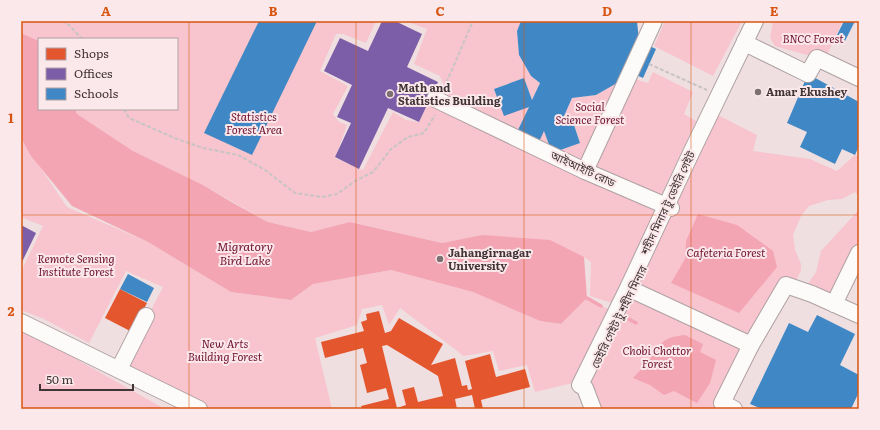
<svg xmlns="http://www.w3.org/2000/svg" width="880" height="430" font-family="Literata,'Noto Sans Bengali',serif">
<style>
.green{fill:#f8c4cd}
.water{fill:#f3a5b4}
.shops{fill:#e4572e;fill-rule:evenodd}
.offices{fill:#7b5ea7}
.schools{fill:#3f88c5}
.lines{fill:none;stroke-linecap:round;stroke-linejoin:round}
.stream{stroke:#f3a5b4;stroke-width:3.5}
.minor-casing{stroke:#aea1a3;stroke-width:18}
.path{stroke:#c8c4c4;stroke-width:2;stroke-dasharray:4 2;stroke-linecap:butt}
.minor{stroke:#fdfafa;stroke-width:16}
.grid{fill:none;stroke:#d75510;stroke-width:1;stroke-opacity:0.55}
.poi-dot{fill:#7d7072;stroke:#fbe8eb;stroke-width:1.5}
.labels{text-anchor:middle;stroke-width:4;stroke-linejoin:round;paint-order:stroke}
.park-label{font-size:11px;font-style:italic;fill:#6e112f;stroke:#fbe8eb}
.poi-label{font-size:11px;font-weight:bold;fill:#403436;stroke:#fbe8eb;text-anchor:start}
.street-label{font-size:11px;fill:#403436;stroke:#fbe8eb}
.water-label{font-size:12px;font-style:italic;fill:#6f1230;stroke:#fbe8eb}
.neatline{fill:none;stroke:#d75510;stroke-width:1.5}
.grid-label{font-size:13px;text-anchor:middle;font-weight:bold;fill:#d75510}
</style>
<rect width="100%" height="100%" fill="#efdfe1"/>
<g class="green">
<polygon points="21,21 376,21 366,43 343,34 336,34 320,71 348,86 333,114 339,122 347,125 335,158 363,170 393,112 406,120 419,122 428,104 658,208 615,304 590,296 591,262 584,257 482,235 442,243 351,222 311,232 268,222 203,185 133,151 77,114 75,109 177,109 177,39 39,39 39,41 21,33"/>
<polygon points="406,21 521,21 517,31 519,55 531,76 540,83 532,100 524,78 494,89 529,107 517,132 449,97 440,76 414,64 427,29"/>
<polygon points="665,21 742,21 713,76 654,46"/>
<polygon points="773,21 843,21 824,61 817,58 775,46 770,38"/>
<polygon points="653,72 693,92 684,114 696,121 660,198 595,167 635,79 648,83"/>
<polygon points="617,83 583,170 536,147 544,131 552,153 580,143 572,119 564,116 572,98 596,95"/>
<polygon points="716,114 757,135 753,151 810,159 837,171 855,155 859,157 859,196 855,192 842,199 828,200 809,206 801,216 793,235 795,250 801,264 801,270 793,288 722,402 734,409 593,409 585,388"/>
<polygon points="21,139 67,207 148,242 231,292 291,300 313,284 391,270 473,292 540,321 561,324 587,298 612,311 577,382 535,392 527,365 499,371 493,351 463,356 456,350 400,308 389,325 382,305 362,309 357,325 315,338 332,409 211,409 126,367 150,312 163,287 126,271 89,343 44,319 21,310 21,272 43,226 21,217"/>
<polygon points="859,207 859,250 831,303 803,291 816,272 821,251 856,213"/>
<polygon points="21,328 163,408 164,409 21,409"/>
</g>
<g class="water">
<polygon points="21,33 39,41 39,109 75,109 77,114 133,151 203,185 233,203 268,222 311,232 350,222 442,243 482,235 550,240 584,257 587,298 561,324 540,321 473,292 391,270 313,284 291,300 231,292 148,242 72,206 31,156 21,138"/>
<polygon points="698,214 737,225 773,251 777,267 739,313 671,283 685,259 686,241"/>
<path d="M685,335L703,344L700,352L716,360L710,383L697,403L674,391L664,395L650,385L633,378C639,372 645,365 650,359C664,341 661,338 685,335Z"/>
</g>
<g class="shops">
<polygon points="120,289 147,303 132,332 105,318"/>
<path d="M379,311L385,333L391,331L399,318L443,344L431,365L455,358L462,386L467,385L468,390L472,389L465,361L490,354L496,377L525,369L530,387L481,400L483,409H475L472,395L455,399L457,409H362L361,406L389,399L386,388L367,393L360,365L367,363L363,348L325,358L321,342L364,331L361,322L367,320L366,314ZM387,345L438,376L443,396L418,402L414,387L402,390L406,405L397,408L382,346Z"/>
</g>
<g class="offices">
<polygon points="382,21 395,21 422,34 407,67 438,82 419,122 388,108 359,169 335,157 351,123 337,117 352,85 324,71 340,38 368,51"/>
<polygon points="21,225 36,233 21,264"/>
</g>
<g class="schools">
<polygon points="259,21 317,21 252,155 204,133"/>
<polygon points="521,21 637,21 639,41 656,49 643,78 627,71 617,83 596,95 572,98 564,116 572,119 580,143 552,153 544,131 539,142 517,132 529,107 504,116 494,89 524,78 532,100 540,83 531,76 519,55 517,31"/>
<polygon points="844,21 855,21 844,43 835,39"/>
<polygon points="808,74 859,102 859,146 855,155 842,149 835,164 800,147 807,132 787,123"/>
<polygon points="128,274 154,288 147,302 120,289"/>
<polygon points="817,315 855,334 840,365 859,375 859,392 851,409 762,409 750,404 789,323 808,332"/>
</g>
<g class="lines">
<g class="stream">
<polyline points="587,298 601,306"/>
<polyline points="625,317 636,323"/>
</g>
<defs>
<g id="minor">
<polyline points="745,41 749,45 808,74 817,58 859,78"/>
<polyline points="435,99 585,171 671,208"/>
<polyline points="585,171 654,21"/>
<polyline points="628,288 751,345"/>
<polyline points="834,304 859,253"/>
<polyline points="21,322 199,409"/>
<polyline points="119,369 146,316"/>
<polyline points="593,409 585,388 580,385 628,288 691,153 755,21"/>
<polyline points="734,409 722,403 751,345 786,285 812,294 859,315"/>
</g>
</defs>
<use href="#minor" class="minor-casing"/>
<g class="path">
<polyline points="62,21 69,25 82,39"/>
<polyline points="649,64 707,90"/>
<polyline points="444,88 473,21"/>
<polyline points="124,109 129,118 177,139 203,148 238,155 265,170 295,193 322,197 337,194 355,181 373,172 391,149 408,137 424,133 435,115"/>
</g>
<use href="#minor" class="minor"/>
</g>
<path class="grid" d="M189,21V409M356,21V409M524,21V409M691,21V409M21,215H859"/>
<g class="poi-dot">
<circle cx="758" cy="92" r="4"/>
<circle cx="390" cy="94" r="4"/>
<circle cx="440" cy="259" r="4"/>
</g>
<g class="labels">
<g class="park-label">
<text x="813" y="43">BNCC Forest</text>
<text x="590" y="111">Social<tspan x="590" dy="13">Science Forest</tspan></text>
<text x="254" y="121">Statistics<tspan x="254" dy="13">Forest Area</tspan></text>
<text x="726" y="257">Cafeteria Forest</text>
<text x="76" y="263">Remote Sensing<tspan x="76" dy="13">Institute Forest</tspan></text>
<text x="225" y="348">New Arts<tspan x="225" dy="13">Building Forest</tspan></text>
<text x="657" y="355">Chobi Chottor<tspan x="657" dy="13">Forest</tspan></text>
</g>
<g class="poi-label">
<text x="398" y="92">Math and<tspan x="398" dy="13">Statistics Building</tspan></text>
<text x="766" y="96">Amar Ekushey</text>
<text x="448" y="257">Jahangirnagar<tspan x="448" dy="13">University</tspan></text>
</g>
<g class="street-label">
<text transform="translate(583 169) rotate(25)" y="4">আইআইটি রোড</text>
<text transform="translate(668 203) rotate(-65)" y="4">শহীদ মিনার টু ডেইরি গেইট</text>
<text transform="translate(619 317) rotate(-64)" y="4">ডেইরি গেইট টু শহীদ মিনার</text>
</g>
<g class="water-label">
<text x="245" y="251">Migratory<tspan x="245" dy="14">Bird Lake</tspan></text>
</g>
</g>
<rect width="880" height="430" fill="none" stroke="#fbe8eb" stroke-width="44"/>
<rect x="38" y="38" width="140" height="72" fill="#fbe8eb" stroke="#b0a0a3"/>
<rect x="46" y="48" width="20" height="12" fill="#e4572e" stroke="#b0a0a3"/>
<text x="74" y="58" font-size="12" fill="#403436">Shops</text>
<rect x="46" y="68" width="20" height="12" fill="#7b5ea7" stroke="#b0a0a3"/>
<text x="74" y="78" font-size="12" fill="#403436">Offices</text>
<rect x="46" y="88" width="20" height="12" fill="#3f88c5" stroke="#b0a0a3"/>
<text x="74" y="98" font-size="12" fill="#403436">Schools</text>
<path d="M40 384v6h93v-6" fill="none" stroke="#403436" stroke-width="2"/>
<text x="46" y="384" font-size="12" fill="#403436" stroke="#fbe8eb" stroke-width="3" paint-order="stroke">50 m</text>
<rect x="22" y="22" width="836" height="386" class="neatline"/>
<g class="grid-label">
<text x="106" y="16">A</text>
<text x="273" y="16">B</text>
<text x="440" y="16">C</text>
<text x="607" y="16">D</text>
<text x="774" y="16">E</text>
<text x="11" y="123">1</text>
<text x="11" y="316">2</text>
</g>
</svg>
